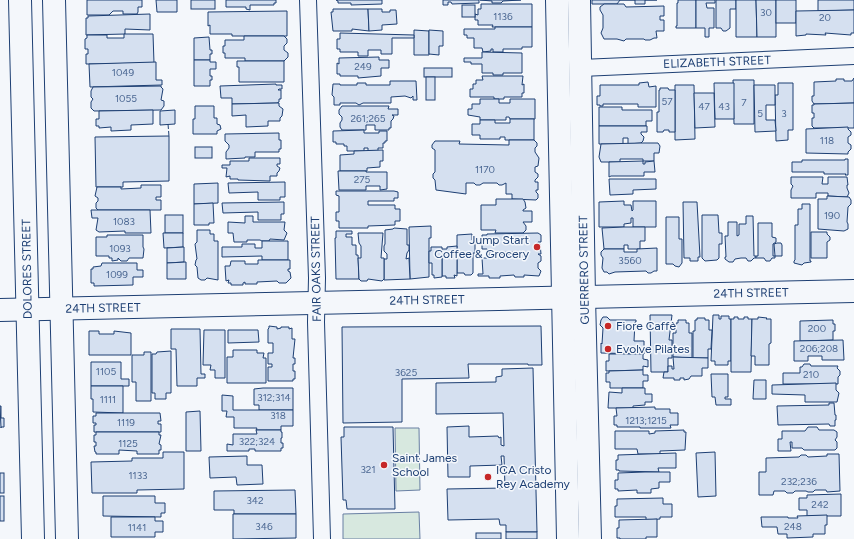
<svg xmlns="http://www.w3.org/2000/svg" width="854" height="539" font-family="Figtree,sans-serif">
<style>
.green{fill:#d7e8df;stroke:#687fa3}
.building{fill:#d5e0f0;stroke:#1d3f73}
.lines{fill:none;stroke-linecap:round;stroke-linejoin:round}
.street-casing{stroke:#1d3f73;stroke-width:18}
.secondary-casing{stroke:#1d3f73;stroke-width:24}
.street{stroke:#f4f7fb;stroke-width:16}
.secondary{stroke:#f4f7fb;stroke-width:22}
.fence{stroke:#1d3f73;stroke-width:1;stroke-dasharray:5 2;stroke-linecap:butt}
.poi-dot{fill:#c62828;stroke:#f4f7fb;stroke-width:1.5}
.labels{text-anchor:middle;stroke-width:3;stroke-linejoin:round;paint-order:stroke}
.number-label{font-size:10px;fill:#4b6792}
.street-label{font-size:12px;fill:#1d3f73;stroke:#f4f7fb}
.poi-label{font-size:12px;fill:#1d3f73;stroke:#f4f7fb;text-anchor:start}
</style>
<rect width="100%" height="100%" fill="#f4f7fb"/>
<g class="green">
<polygon points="395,428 419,428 420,490 396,491"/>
<polygon points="419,512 420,539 343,539 343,514"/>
</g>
<g class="building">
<polygon points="87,0 142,0 142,7 138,7 138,12 137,14 123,14 123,11 113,11 109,15 87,15"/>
<polygon points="156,0 177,0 177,12 157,12"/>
<rect x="191" y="0" width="24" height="9"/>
<polygon points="226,0 276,0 276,3 274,3 274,5 250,5 250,10 246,9 246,7 226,7"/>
<polygon points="336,0 382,0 382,4 351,5 351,3 338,3 338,1"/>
<polygon points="443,0 479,0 479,3 452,4 451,2 448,2 448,5 443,5"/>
<polygon points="480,0 521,0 503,1 501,3 492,3 492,1"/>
<polygon points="592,0 657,0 645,0 645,4 635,4 635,0 620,0 617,4 592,4"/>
<polygon points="678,0 696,0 696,28 676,28 676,26 677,26 677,3 678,3"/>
<polygon points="696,0 715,0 715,3 706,3 707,8 714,8 714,28 709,28 709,37 705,37 705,28 696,28"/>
<polygon points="716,0 736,0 736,9 730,9 730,28 726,31 723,31 721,28 716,28"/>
<polygon points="736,0 756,0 757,37 736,37"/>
<polygon points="756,0 776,0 776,37 757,37"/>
<rect x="776" y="0" width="20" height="23"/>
<polygon points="818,0 854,0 854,10 818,11"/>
<polygon points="481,4 532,4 532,27 492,27 493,25 478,25 478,20 475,20 475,14 478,15 478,9 481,9"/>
<polygon points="604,4 624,4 626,7 664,6 664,16 660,16 660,20 664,20 664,31 656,31 657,38 654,38 650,40 645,40 644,39 626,39 624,41 617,39 604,39 601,33 603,28 603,15 600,10 600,7"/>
<rect x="462" y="5" width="13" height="12"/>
<polygon points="333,9 368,9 369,31 352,29 352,31 333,31 331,12 333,12"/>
<polygon points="368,9 382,9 382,12 390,12 390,10 396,10 397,24 382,25 382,30 369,31"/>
<polygon points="854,10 854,33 851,33 851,35 825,33 826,35 806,34 806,35 796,36 796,11"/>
<polygon points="287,11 287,36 232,36 232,34 210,34 210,25 208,26 208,12"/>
<polygon points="150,14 150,30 125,29 125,34 86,35 86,18 88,18 88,16"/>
<polygon points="495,27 532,27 532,47 522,47 522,49 503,49 503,52 493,52 493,49 491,49 491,51 483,52 482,48 474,48 474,38 467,38 467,35 464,35 464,29 495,29"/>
<polygon points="414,30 429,31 429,55 414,55"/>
<polygon points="429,30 443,31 443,46 439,46 439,55 429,54"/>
<polygon points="340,33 414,35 414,38 392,38 392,54 381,54 381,50 368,50 368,56 358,56 358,52 340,52 340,49 337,49 337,39 340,39"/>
<polygon points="124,34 153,34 154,63 86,64 86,54 88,54 88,49 85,49 85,39 87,38 87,35 107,35 107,38 124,38"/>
<polygon points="244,36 284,36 287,39 287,43 284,46 284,50 288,53 288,57 284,61 245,61 245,58 225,58 225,53 223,53 223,46 225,46 225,40 244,40"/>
<polygon points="209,37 210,50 212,50 212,54 210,54 210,60 194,60 194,38"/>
<polygon points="482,52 522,53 522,73 503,73 503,75 493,75 493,73 482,73 482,64 471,64 471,62 464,62 464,58 482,58"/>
<polygon points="379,57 379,60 389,60 389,68 381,68 381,76 358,78 358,76 340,76 340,74 337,74 337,63 339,64 339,58"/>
<polygon points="194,60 210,60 210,62 216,62 216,69 210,69 210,76 212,76 212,80 210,80 210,86 194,86"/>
<polygon points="237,61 284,61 284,82 239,82 239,67 237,67"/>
<polygon points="156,62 156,80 162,80 162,85 90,87 89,64"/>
<rect x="424" y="68" width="28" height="9"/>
<polygon points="482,76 523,76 522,85 524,84 524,93 522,93 522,97 504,97 504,99 494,99 494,97 470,97 470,89 473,89 473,84 476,84 476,80 483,80"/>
<rect x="426" y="77" width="9" height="23"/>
<polygon points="854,78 854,103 814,104 812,101 812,96 814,96 814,82 836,81 836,79 844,79 844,81 852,81"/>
<polygon points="733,80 754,80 754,124 734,124"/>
<polygon points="390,81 416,81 417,100 413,100 413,96 411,98 405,96 391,97 391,103 363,103 359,105 356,103 340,103 340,105 334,105 334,97 332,95 333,84 340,84 340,85 357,85 357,83 366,83 366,85 390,85"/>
<polygon points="648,82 649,87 656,86 656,107 638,107 638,104 603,104 603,106 600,106 600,105 597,105 597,96 600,96 600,85 639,85 639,83"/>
<polygon points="714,83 734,83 734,119 715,119"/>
<polygon points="778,83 793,83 793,130 788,130 788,140 776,141 775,95 778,95"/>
<polygon points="276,84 276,85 282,85 282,89 279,89 278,90 281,90 281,99 279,99 279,102 277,103 232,104 232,98 221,98 220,86"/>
<polygon points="675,85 694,85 695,139 675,140"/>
<polygon points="754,85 775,85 775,105 766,105 766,120 775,120 776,131 755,132"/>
<polygon points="161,86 161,87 163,89 161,100 164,101 164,106 161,110 94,111 91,108 91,102 93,99 91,97 91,91 93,87"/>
<polygon points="660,88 668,88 669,90 675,90 675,132 669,132 669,130 664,130 663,132 657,132 657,112 659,112 659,90 660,90"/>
<polygon points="694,93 714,93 715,127 695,128"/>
<polygon points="480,99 499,99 499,103 510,103 510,99 535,99 535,119 510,119 509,117 506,117 506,120 480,120 480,117 468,115 468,109 472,109 472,104 480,104"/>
<polygon points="277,103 279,103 279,106 283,109 282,116 280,118 280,121 268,121 268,126 246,127 246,115 232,116 232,104"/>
<polygon points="854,103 854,128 814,128 812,126 812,118 814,118 814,113 812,113 812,105 814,105 814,104"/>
<polygon points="195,106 214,106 214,118 217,118 217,124 220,125 221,129 217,131 217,134 193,134 193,119 195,119"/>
<polygon points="342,106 389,106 388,109 398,109 398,115 392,115 394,116 393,119 391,121 391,128 389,128 389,130 375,130 375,125 366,125 366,130 342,130 340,127 340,123 342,120 342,117 339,114 339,110"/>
<polygon points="599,107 622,107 622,110 652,110 652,121 646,121 646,126 599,126"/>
<polygon points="153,110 153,124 131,125 131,130 111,131 111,127 99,128 99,126 96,126 96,119 99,119 99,111"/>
<polygon points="175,110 175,124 160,125 160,111"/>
<polygon points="510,119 534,119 534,140 505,140 505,137 500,137 500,139 480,139 480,135 472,135 472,124 480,124 480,120 495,120 495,123 510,123"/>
<polygon points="599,126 647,126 647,132 641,132 641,134 644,137 643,141 641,143 628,144 628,138 623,138 623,144 599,144"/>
<polygon points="848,127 848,129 851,132 851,135 848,137 848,143 851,145 851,149 848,152 848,154 806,153 806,129"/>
<polygon points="364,130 364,133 379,133 379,131 387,131 387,141 385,141 385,143 383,143 383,148 378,148 378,151 368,151 368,148 364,148 364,151 347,151 347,146 344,146 344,144 336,144 336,142 333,142 333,131"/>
<polygon points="279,133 279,140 281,140 281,149 279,149 279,152 255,152 255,157 245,157 245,158 226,159 226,152 229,148 229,145 225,141 225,134"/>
<polygon points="169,136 169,181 123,182 123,187 96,187 95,137"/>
<polygon points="509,140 534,140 537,143 537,146 535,148 535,152 539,158 538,166 535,167 535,172 538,174 538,177 535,180 535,182 538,182 538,190 536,190 536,192 538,194 538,198 536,200 512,199 512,194 506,194 506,183 502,185 499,185 497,183 483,183 480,185 476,185 474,183 466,183 466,194 436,190 435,180 433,178 433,174 435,172 435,150 432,148 432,145 435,141 460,141 459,144 509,145"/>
<polygon points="641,143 658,143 660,146 659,153 654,153 654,161 643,161 643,159 620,159 620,162 601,162 599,157 601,144"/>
<rect x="195" y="147" width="17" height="11"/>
<polygon points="383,150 383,161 380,161 380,167 367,168 367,171 340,171 340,155 354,154 354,151"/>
<polygon points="249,158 280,158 280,164 277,164 277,166 280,168 279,171 277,173 277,176 270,176 270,181 238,180 238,179 230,179 230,176 226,177 227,168 222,168 222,165 230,165 230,161 249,161"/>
<polygon points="845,159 848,159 848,175 845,175 846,174 824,174 824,172 792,172 792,162 802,162 802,160 845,160"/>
<polygon points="643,161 643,164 645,164 645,162 654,161 655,172 644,172 644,176 611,176 609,177 609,162"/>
<polygon points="338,171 366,171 366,172 387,172 387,189 380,190 380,186 366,186 366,190 339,190"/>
<polygon points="791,177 823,177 822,184 828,184 828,177 847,177 848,185 847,185 847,188 849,193 847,197 828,196 828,193 816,193 816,198 791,198 791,190 793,186 791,184"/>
<polygon points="609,179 656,179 656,189 633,190 633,194 610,195"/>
<polygon points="285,182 285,197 280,197 280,200 258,200 258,192 229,193 228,183"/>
<polygon points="218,183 218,203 194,204 194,184"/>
<polygon points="141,185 161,185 161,197 156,197 156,200 161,200 161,210 98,210 96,208 96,203 98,201 98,198 95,196 97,187 121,187 121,189 141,188"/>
<polygon points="336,191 394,191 398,192 398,198 394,198 394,201 368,201 368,205 395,205 395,209 400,209 400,221 395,221 395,225 368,226 368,228 339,228 339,221 336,221 336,212 339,212 339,196 336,195"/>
<polygon points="827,196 849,197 851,200 851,204 848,207 847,222 848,224 848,229 844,231 818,229 818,199 827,199"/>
<polygon points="496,199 523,199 525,202 526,208 523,210 523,211 532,211 532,222 523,222 526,226 526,230 523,233 495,233 496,230 481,230 481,205 496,205"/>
<polygon points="624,201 624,205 631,205 632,211 633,210 633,201 656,201 656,227 633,227 633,218 631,218 631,223 624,224 624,227 599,227 599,202"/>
<polygon points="284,202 284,214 281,214 281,220 258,220 258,212 223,213 222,203"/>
<polygon points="683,202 697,202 700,257 698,257 698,261 690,261 690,258 684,258"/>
<polygon points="213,203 214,223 209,223 209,225 194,225 194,204"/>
<polygon points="802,204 810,204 810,261 811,261 811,262 804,263 802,265 794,263 794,261 795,260 795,225 798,225 798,209 802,209"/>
<polygon points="91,210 150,210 151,233 125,233 125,231 99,232 96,230 98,218 92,218"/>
<rect x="165" y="215" width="18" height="18"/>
<polygon points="702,215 718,215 719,233 722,233 722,244 719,244 719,258 717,260 705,261 702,258"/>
<polygon points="245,216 253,216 253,222 285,222 284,230 287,233 284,240 270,239 269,241 262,241 260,240 247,240 247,242 234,242 233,233 228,233 228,222 245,223"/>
<polygon points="746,216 753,216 754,256 756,256 756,258 754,258 751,261 748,261 746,258 741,258 735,259 733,262 729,262 725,259 725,257 726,257 725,236 728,236 728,222 737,222 737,236 739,235 739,224 746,224"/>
<polygon points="666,217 679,217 679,239 682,239 682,263 679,267 675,266 673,264 666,264"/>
<polygon points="758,223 772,223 772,237 776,238 776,242 773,244 773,256 775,256 775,258 772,258 770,261 766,261 764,258 756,258 756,256 758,256"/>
<polygon points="431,226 431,238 429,238 429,277 410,279 409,227"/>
<polygon points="624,227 645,227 645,241 640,241 640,249 628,249 628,245 624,245 624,249 604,249 602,228"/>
<polygon points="394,228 407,229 407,245 409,245 409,250 407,253 406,259 409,258 410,279 384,280 384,259 387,259 387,254 384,251 384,246 385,244 385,230 393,229"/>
<polygon points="197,230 210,230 210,234 214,234 214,241 218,241 218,280 207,278 205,280 201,280 198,278 197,267 195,265 196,260 197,259 195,244 197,242"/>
<polygon points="336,231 352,231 352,234 346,234 346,237 352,237 352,245 356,245 356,255 358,255 359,279 336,279 335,238 336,238"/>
<polygon points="811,232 827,232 827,234 830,237 830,240 827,242 827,258 811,258"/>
<polygon points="163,233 183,233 183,247 164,248"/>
<polygon points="358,233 383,233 381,258 384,258 384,279 382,281 368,279 367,281 361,281 359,279 358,258 361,258 361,246 359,243"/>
<polygon points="538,233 541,235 541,242 538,242 538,244 540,244 541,254 538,254 541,256 541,261 538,263 538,268 541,271 539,276 524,275 524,277 515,277 514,275 500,276 500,278 489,278 489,276 478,276 478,274 483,274 482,258 487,258 487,255 513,254 513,252 489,253 487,249 482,249 482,235 487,235 487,234"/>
<polygon points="472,234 472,240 475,240 475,253 473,253 473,273 471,275 465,275 464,273 457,273 457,235"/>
<polygon points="107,235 143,235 143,247 144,249 143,258 129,258 127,261 121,261 118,258 118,260 112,261 112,258 109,258 109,256 96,256 96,237 107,237"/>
<polygon points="262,241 288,241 288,260 262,260 262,256 222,257 222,247 242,247 242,244 255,244 255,248 262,248"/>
<polygon points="777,243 781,243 782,245 782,256 775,256 774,244"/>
<polygon points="457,246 457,276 454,275 455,278 446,278 446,276 442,276 442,249 447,249 447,247"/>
<polygon points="184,247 184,262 167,263 167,248"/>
<polygon points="431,247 442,247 442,277 434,278 434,275 432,275 432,263 429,263 429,251 431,251"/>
<polygon points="657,248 657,271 654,271 651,273 648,273 646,271 615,272 609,274 607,272 604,272 602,268 603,258 601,255 601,252 604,249 624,249 624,252 637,252 637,249"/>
<polygon points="258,260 290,260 290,269 288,269 288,271 290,272 291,278 286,283 279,283 277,281 257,282 257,284 245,284 245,282 243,283 243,285 231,285 231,283 228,283 229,280 226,281 225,266 230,266 231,261 245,261 245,264 258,264"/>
<polygon points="186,262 186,279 167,279 167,263"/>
<polygon points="102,263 137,263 137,270 143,270 143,277 133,277 133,285 94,286 94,283 91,283 91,269 93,269 93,267 101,266"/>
<polygon points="650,315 672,315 669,340 672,340 672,358 668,358 668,372 651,372"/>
<polygon points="713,315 719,315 719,319 721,319 721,316 729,316 729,319 731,319 731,361 728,361 728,365 715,365 715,361 711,361"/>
<polygon points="603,317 607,317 610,320 636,320 636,322 635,322 634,341 644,341 644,354 601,353 601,343 602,344 603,328 600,325 601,320"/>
<polygon points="734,317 738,317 738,319 744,319 744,317 748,317 748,319 752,319 751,372 731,372 731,319 734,319"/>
<polygon points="758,317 767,318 766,319 771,319 771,343 769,344 769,365 755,365 755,356 751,356 752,319 758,319"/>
<polygon points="697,318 705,318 705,320 709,320 709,330 712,330 711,349 708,349 708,358 693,358 693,331 695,331 695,320 697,320"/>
<polygon points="678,320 686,320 686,323 689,323 689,333 692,333 692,358 673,357 673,333 676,333 676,323 678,323"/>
<polygon points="833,320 833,324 835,324 835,331 833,331 833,340 800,341 800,321"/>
<polygon points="269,326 277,327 277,329 281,328 281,327 289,327 289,329 292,328 292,339 295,339 293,358 295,358 295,364 293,364 293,371 295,371 295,379 293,379 293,381 268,381 268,367 272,367 272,364 268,364 268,353 273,353 273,343 268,343 268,329 269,328"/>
<polygon points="541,326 542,365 528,365 528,364 468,364 469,378 402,379 402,422 343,423 342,327"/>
<polygon points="171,329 200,329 201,374 205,374 205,378 197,378 197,386 177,386 176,349 171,349"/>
<polygon points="204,330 225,330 225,378 215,378 215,370 210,370 211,365 203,365"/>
<polygon points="228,330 258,330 259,342 228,343"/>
<polygon points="89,331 99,331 99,334 114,334 114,331 131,333 131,355 89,355"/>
<polygon points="843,340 844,360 822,360 822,356 808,356 808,361 794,361 794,341"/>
<polygon points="233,350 257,350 257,353 264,353 263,358 266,358 266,383 227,383 227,357 233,357"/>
<polygon points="171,351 171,393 166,393 166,399 155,399 155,393 152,393 152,354 156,354 157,352"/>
<polygon points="144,352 151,352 151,401 136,401 136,382 132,382 132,355 144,355"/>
<polygon points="609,354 643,354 643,359 648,360 648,367 643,366 643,370 606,371 606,361 609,361"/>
<polygon points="673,357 708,358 708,368 702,368 702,376 691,376 689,379 684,380 684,378 680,378 680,380 674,380 674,378 663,378 664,372 668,372 668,366 672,366 672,369 674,369"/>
<polygon points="91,362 121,362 121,379 129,379 129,386 91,386"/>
<polygon points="804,364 810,364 811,366 838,366 837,368 840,371 840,375 838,377 838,384 783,384 783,373 800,373 800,367 802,367"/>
<polygon points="533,368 537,532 506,532 506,525 500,525 499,519 448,520 447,489 505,488 504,456 501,456 502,465 470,466 470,477 448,477 447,427 469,426 469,437 498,436 499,438 501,437 501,445 504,446 503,413 436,414 436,383 496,382 496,377 502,376 502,369"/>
<polygon points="643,370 643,375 648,375 648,381 643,381 643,388 610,388 610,382 606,382 606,373 609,373 609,371"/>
<polygon points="711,374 728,374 728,397 725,397 725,399 731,399 731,405 716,405 715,397 712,397"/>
<polygon points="754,380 766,380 766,399 753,399"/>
<polygon points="836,383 836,390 839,393 837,402 805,402 805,395 772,394 772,385"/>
<polygon points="91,386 123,386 123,413 93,412 93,399 91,399"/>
<polygon points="263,388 293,388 293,410 259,410 259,405 254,405 254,389"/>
<polygon points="622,388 645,388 645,394 652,394 652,402 645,402 645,405 633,406 633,408 608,408 609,392 622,393"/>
<polygon points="222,395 233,396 233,410 293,410 293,426 281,426 281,430 256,430 257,428 234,428 234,417 226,417 227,411 222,411"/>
<polygon points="829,403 834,403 835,415 836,415 836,420 835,420 835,426 830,426 829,424 778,425 777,406 829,405"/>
<polygon points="0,406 1,406 1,418 4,418 4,427 1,427 1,428"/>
<polygon points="655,407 655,409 670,409 670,413 678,413 678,425 670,425 671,428 640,428 640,427 617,427 617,425 614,425 614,416 617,416 616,408"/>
<polygon points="200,411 201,451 186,451 186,412"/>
<polygon points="96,413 160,413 161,421 158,421 158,424 161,424 161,432 94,432 94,425 96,425 96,423 93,423 93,416 96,416"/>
<polygon points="344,427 393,427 395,509 347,509 346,500 343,500 341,437 344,437"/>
<polygon points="808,427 817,427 819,430 834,430 837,432 837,437 835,440 837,442 837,448 835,450 804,450 802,448 792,448 792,442 790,442 791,451 778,451 778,439 782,439 782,431 805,431"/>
<polygon points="256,430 281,430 281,432 282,432 282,438 281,438 281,443 283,443 283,448 281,448 281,451 255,451 255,449 249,449 249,451 227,451 227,444 233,445 233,434 257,434"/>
<polygon points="684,430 684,432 686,432 685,450 660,451 660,454 638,454 637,449 615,449 615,431 649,431 649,434 655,433 655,431"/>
<polygon points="96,432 159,432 159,435 161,435 159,444 161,445 161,450 159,450 159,454 137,454 137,451 119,450 119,454 96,454 96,452 95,452 94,446 96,446 96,442 94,442 94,435 96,435"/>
<polygon points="163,452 184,452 184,489 137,490 137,493 92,493 91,462 132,461 132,458 163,458"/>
<polygon points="715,452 716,496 698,497 696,453"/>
<polygon points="676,453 676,468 658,468 659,472 619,471 619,470 616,470 616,460 618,460 618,455"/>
<polygon points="827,454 839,454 840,491 827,492 826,490 815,490 813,492 808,492 806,491 795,491 793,493 787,493 785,491 774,491 773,495 759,495 759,472 766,472 766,458 799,457 801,455 806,455 808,457 827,456"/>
<polygon points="247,456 247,465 262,465 263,484 237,485 236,477 210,478 209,457"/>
<polygon points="645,472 670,472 670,482 659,482 659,488 651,489 651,493 637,493 637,490 618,491 618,489 615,489 615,480 618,480 618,473"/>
<rect x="0" y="473" width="4" height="20"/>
<polygon points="295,490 296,514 234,514 234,510 214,510 214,491"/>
<polygon points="841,494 841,516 807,516 807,510 799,510 799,498 807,498 807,495"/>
<rect x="0" y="496" width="4" height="25"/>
<polygon points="103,496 155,496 155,503 165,503 165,513 161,513 161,517 103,516"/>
<polygon points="663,498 663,504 672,504 672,517 660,517 660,519 646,520 646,517 615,517 615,506 617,506 617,499"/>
<polygon points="233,514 296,514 296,538 233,539"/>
<polygon points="827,515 827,525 825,525 825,534 813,534 813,537 787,538 787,534 778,534 777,527 762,527 761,517 788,517 788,518 798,518 797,516"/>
<polygon points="111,517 155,517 155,521 163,521 163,532 155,532 155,537 111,537"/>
<polygon points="657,519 657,537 646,537 646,539 620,539 620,538 617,538 617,528 619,528 619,520"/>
<rect x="506" y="532" width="31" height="7"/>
<rect x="476" y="533" width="25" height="6"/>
</g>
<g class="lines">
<defs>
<g id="street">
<polyline points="308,0 317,278 316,322 322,539"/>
<polyline points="581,68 854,56"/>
</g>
<g id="secondary">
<polyline points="20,0 33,539"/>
<polyline points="54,0 67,539"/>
<polyline points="557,0 568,539"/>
<polyline points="579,0 584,297 590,539"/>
<polyline points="0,310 854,291"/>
</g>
</defs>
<use href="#street" class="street-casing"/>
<use href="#secondary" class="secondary-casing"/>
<use href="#street" class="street"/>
<use href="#secondary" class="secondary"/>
<polyline class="fence" points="168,124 169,136"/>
</g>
<g class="poi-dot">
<circle cx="537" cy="247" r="4"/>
<circle cx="608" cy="326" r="4"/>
<circle cx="608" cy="349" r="4"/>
<circle cx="384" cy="465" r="4"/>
<circle cx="488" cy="477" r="4"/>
</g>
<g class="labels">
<g class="number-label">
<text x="766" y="16">30</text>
<text x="503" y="20">1136</text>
<text x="825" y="21">20</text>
<text x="363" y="70">249</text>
<text x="123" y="76">1049</text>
<text x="126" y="102">1055</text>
<text x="667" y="105">57</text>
<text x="744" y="106">7</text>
<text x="704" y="110">47</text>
<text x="724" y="110">43</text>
<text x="760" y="117">5</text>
<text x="784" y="117">3</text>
<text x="368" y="122">261;265</text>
<text x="827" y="144">118</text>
<text x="485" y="173">1170</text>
<text x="362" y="183">275</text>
<text x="832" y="219">190</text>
<text x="124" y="225">1083</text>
<text x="120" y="252">1093</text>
<text x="630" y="264">3560</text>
<text x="117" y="278">1099</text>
<text x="817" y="332">200</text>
<text x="819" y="352">206;208</text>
<text x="106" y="375">1105</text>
<text x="406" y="376">3625</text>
<text x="811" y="378">210</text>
<text x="274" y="401">312;314</text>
<text x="108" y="403">1111</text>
<text x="278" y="419">318</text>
<text x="646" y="424">1213;1215</text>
<text x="126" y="426">1119</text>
<text x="257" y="445">322;324</text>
<text x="128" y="447">1125</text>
<text x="368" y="473">321</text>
<text x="138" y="479">1133</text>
<text x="799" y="485">232;236</text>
<text x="255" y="504">342</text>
<text x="820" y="508">242</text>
<text x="264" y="530">346</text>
<text x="793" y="530">248</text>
<text x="137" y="531">1141</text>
</g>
<g class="street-label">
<text transform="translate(717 62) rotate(-2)" y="4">ELIZABETH STREET</text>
<text transform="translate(27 269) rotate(-91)" y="4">DOLORES STREET</text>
<text transform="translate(316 269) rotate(-91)" y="4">FAIR OAKS STREET</text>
<text transform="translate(584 270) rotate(-91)" y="4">GUERRERO STREET</text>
<text transform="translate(751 293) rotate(-1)" y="4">24TH STREET</text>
<text transform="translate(427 300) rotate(-1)" y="4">24TH STREET</text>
<text transform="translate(103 308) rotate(-1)" y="4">24TH STREET</text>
</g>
<g class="poi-label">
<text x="529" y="244" text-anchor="end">Jump Start<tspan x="529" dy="14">Coffee &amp; Grocery</tspan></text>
<text x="616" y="330">Fiore Caffè</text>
<text x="616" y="353">Evolve Pilates</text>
<text x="392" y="462">Saint James<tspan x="392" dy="14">School</tspan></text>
<text x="496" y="474">ICA Cristo<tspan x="496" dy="14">Rey Academy</tspan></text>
</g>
</g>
</svg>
